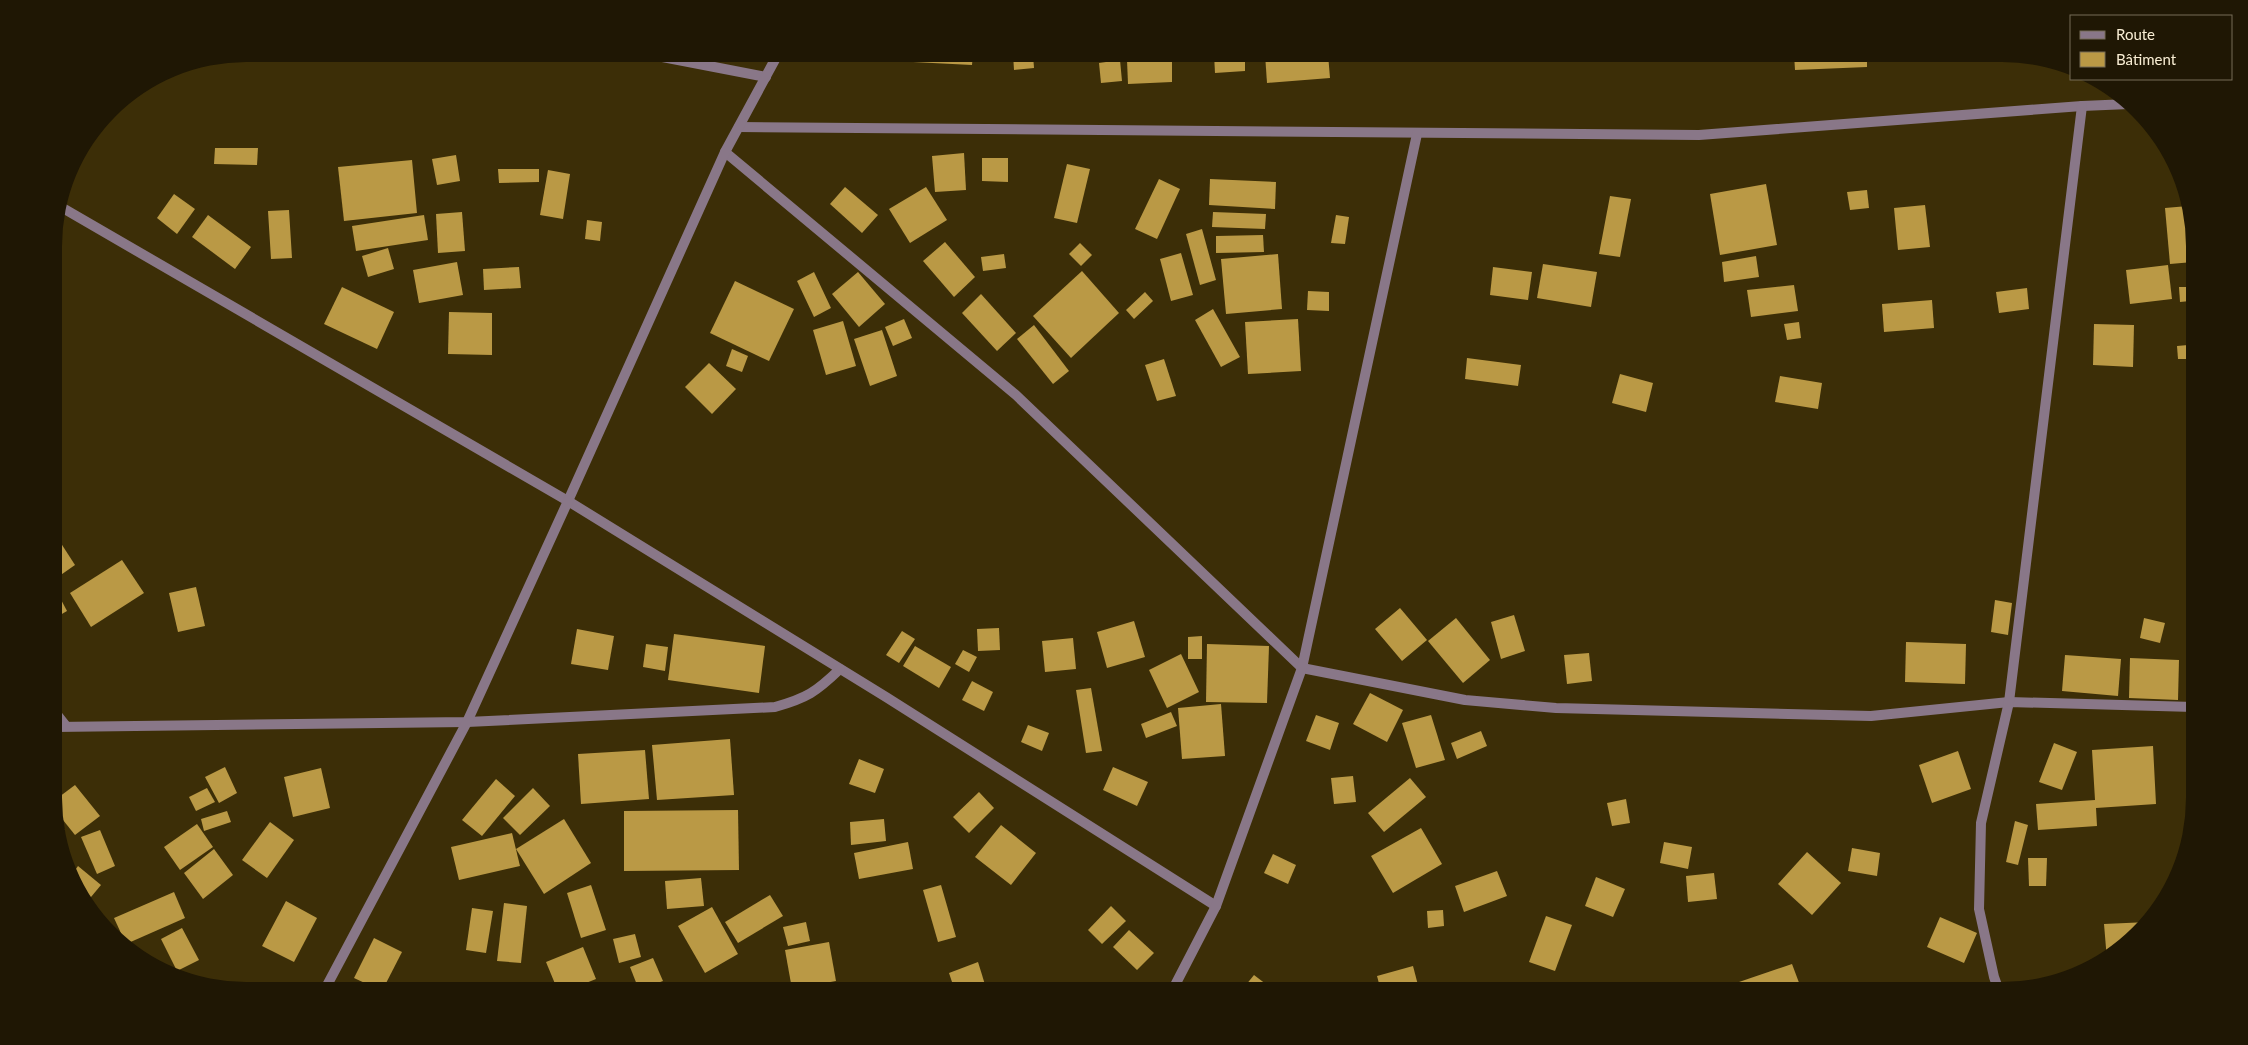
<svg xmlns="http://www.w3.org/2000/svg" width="2248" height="1045" font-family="Lato,sans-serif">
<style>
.building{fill:#ba9945}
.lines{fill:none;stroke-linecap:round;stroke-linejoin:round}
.minor{stroke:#897788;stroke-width:10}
</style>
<rect width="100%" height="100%" fill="#3c2e07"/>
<g class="building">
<polygon points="913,54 973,54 972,65 913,62"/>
<polygon points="1013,54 1033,54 1034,68 1014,70"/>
<polygon points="1214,54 1245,54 1245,71 1215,73"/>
<polygon points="1265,54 1328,54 1330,78 1267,83"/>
<polygon points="1794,54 1867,54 1867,67 1795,70"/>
<polygon points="1172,58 1172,82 1128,84 1127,60"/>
<polygon points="1120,60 1122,81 1101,83 1099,63"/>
<polygon points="215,148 258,148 257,165 214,164"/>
<polygon points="964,153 966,190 935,192 932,156"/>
<polygon points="456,155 460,181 437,185 432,159"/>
<polygon points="982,158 1008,158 1008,182 982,181"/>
<polygon points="412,160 417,213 344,221 338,167"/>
<polygon points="1067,164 1090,169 1077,223 1054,218"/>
<polygon points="498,169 539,169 539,182 499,183"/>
<polygon points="548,170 570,174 563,219 540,215"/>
<polygon points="1159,179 1180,189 1157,239 1135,229"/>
<polygon points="1210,179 1276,182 1275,209 1209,205"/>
<polygon points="1766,184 1777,245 1720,255 1710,194"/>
<polygon points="845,187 878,215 862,233 830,204"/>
<polygon points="926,187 947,220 910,243 889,209"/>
<polygon points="1867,190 1869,208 1850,210 1847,192"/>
<polygon points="174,194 195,209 177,234 157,218"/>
<polygon points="1610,196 1631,199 1620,257 1599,254"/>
<polygon points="1925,205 1930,247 1898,250 1894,208"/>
<polygon points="2188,206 2193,222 2193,262 2170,264 2165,208"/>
<polygon points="289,210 292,258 271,259 268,211"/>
<polygon points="462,212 465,251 438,253 436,214"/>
<polygon points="1213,212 1266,214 1265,229 1212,227"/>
<polygon points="208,215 251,247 235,269 192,237"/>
<polygon points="424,215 428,240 356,251 352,226"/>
<polygon points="1336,215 1349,217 1345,244 1331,243"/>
<polygon points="587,220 602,222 600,241 585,239"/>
<polygon points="1202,229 1216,280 1200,285 1186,234"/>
<polygon points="1263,235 1264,252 1216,253 1216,236"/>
<polygon points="945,242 975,277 954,297 923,261"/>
<polygon points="1080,243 1092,255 1081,266 1069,254"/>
<polygon points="388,248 394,269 368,277 362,256"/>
<polygon points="1181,253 1193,295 1171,301 1160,259"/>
<polygon points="1004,254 1006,268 983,271 981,257"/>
<polygon points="1278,254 1282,309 1226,314 1221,259"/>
<polygon points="1756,256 1759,277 1724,282 1722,262"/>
<polygon points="457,262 463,295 419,303 413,270"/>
<polygon points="1543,264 1597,272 1591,307 1537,298"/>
<polygon points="2168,265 2172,299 2130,304 2126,270"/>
<polygon points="519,267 521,288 484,290 483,269"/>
<polygon points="1493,267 1532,272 1528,300 1490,295"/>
<polygon points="1082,271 1119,313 1071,358 1033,316"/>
<polygon points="814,272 831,308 814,317 797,281"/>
<polygon points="858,272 885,304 859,327 832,294"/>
<polygon points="735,281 794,309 769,361 710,333"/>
<polygon points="1794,285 1798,311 1751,317 1747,290"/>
<polygon points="342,287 394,312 377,349 324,324"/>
<polygon points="2179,287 2188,287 2190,301 2180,302"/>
<polygon points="2027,288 2029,309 1999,313 1996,292"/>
<polygon points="1308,291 1329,292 1329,311 1307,310"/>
<polygon points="1145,292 1153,301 1134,319 1126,310"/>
<polygon points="981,294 1016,333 997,351 962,313"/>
<polygon points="1932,300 1934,328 1884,332 1882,304"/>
<polygon points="1213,309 1240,357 1221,367 1195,320"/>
<polygon points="449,312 492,313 492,355 448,354"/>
<polygon points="904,319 912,338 893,346 885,327"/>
<polygon points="1298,319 1301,371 1248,374 1245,322"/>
<polygon points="843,321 856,366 826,375 813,330"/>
<polygon points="1799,322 1801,338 1787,340 1784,324"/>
<polygon points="2094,324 2134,325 2133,367 2093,365"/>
<polygon points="1034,325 1069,371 1053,384 1017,339"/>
<polygon points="882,330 897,376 870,386 854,339"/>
<polygon points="2191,330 2193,330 2193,378 2189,377"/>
<polygon points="2188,345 2188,359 2178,359 2177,346"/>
<polygon points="732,349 748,356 742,372 726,366"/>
<polygon points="1467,358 1521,365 1518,386 1465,379"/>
<polygon points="1164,359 1176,396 1157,401 1145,365"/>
<polygon points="709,363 736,389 712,414 685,387"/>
<polygon points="1620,374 1653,383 1646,412 1612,403"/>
<polygon points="1780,376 1822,383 1818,409 1775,402"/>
<polygon points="55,534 75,565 55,579"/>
<polygon points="122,560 144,593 91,627 70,593"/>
<polygon points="196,587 205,626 178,632 169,593"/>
<polygon points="58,594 67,611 55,618 55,596"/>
<polygon points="1995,600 2012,603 2008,635 1991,632"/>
<polygon points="1400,608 1427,640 1402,661 1375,629"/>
<polygon points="1514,615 1525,651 1501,659 1491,622"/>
<polygon points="1456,618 1490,660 1463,683 1428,641"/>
<polygon points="2144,618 2165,623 2160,643 2140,638"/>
<polygon points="1134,621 1145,657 1107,668 1097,632"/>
<polygon points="999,628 1000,650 978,651 977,629"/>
<polygon points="577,629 614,636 608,670 571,664"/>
<polygon points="902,631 915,639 899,663 886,655"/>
<polygon points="674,634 765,646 759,693 668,680"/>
<polygon points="1202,636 1202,659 1188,659 1188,637"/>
<polygon points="1073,638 1076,669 1045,672 1042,641"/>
<polygon points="1906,642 1966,644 1965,684 1905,682"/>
<polygon points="646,644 668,647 665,671 643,667"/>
<polygon points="1207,644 1269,646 1267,703 1206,702"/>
<polygon points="915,646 951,667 939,688 903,666"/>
<polygon points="963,650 977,657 969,672 955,664"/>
<polygon points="1589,653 1592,681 1567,684 1564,655"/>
<polygon points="1181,654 1199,692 1167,708 1149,670"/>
<polygon points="2065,655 2121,659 2118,696 2062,691"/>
<polygon points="2130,658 2179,660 2178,700 2129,698"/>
<polygon points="972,681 993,692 984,711 962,700"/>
<polygon points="1091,688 1102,751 1086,753 1076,690"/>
<polygon points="1370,693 1403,710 1387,742 1353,724"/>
<polygon points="1221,704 1225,756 1182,759 1178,708"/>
<polygon points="1171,712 1177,726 1146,738 1141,724"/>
<polygon points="1316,715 1339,723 1330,750 1306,741"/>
<polygon points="1431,715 1445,760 1416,768 1402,723"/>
<polygon points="1028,725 1049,733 1042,751 1021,742"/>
<polygon points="1481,731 1487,746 1457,759 1451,743"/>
<polygon points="730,739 734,795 657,800 652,745"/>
<polygon points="2054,743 2077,752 2062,790 2039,782"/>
<polygon points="2153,746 2156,804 2096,808 2097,826 2038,830 2036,804 2095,800 2092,750"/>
<polygon points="645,750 649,799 581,804 578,754"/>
<polygon points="1958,751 1971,789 1932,803 1919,765"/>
<polygon points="859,759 884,769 875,793 849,784"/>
<polygon points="225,767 237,793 219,803 205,777"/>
<polygon points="1113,767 1148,782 1137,806 1103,790"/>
<polygon points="321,768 330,808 293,817 284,777"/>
<polygon points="1353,776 1356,802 1334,804 1331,778"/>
<polygon points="1410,778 1426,797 1384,832 1368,813"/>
<polygon points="496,779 515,796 482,836 462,820"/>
<polygon points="75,785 100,816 75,835 55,810 55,800"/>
<polygon points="207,788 215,802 196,811 189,797"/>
<polygon points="533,788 550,806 520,835 503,818"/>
<polygon points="979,792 994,808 969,833 953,817"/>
<polygon points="1626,799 1630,823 1612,826 1607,803"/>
<polygon points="738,810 739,870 624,871 624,811"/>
<polygon points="227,811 231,822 204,831 201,819"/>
<polygon points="55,819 65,830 59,836 55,824"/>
<polygon points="564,819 591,863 544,894 516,849"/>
<polygon points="884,819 886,841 851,845 850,822"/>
<polygon points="2015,821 2028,825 2018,865 2006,862"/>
<polygon points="270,822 294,840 267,878 242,860"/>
<polygon points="197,824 213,847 180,870 164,847"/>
<polygon points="1001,825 1036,853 1011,885 975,857"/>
<polygon points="1421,828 1442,864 1393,893 1371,856"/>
<polygon points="100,830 115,866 97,874 81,837"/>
<polygon points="512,833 520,866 459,880 451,847"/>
<polygon points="908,842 913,869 859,879 854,853"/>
<polygon points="1664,842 1692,847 1688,869 1660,863"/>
<polygon points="1852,848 1880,853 1877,876 1848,871"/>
<polygon points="214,849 233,875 203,899 184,873"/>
<polygon points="1807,852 1841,883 1812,915 1778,884"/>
<polygon points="1273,854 1296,865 1288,884 1264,873"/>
<polygon points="2028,858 2047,858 2046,886 2029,886"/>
<polygon points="78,866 101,885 86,903 71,876"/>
<polygon points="1497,871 1507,896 1464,912 1455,886"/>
<polygon points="1714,873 1717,899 1688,902 1686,876"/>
<polygon points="1596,877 1625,889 1613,917 1585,906"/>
<polygon points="701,878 704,906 667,909 665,881"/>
<polygon points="591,885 606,930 581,938 567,893"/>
<polygon points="941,885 956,937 938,942 923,890"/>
<polygon points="174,892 185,918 126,944 114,918"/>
<polygon points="770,895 783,916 738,943 725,922"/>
<polygon points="286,901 317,918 294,962 262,946"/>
<polygon points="504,903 527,906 521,963 497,961"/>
<polygon points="1111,906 1126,921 1102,944 1088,930"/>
<polygon points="712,907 738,954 705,973 678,926"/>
<polygon points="472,908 493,911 486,953 466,950"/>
<polygon points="1443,910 1444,926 1428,928 1427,911"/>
<polygon points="1546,916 1572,925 1555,971 1529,962"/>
<polygon points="1940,917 1977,933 1964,963 1927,947"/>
<polygon points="806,922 810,941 788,946 783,927"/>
<polygon points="2148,922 2109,959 2107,960 2104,924"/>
<polygon points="182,928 199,960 177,971 161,939"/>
<polygon points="1129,930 1154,953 1137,970 1113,947"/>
<polygon points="635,934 641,957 619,963 613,939"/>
<polygon points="374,938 402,952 382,991 354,978"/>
<polygon points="829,942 836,981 792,989 785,950"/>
<polygon points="583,947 596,979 566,991 558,991 546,962"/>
<polygon points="653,958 663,981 639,990 630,967"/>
<polygon points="978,962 987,991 955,991 949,973"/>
<polygon points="1792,964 1801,988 1793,991 1742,991 1739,982"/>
<polygon points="1413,966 1419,989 1381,991 1377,976"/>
<polygon points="1254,975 1275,991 1241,991"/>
<polygon points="263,983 270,991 252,991"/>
<polygon points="1486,985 1512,990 1511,991 1485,991"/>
</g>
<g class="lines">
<g class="minor">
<polyline points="647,54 766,77"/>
<polyline points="739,127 1699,135 2082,106 2129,104"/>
<polyline points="725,152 1016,395 1302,668 1465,700 1556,708 1871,716 2009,702 2194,707"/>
<polyline points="61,207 568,501 886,697 1216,906"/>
<polyline points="55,712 66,726"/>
<path d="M55,727L467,722L775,707C807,698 816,692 840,669"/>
<polyline points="324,991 467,722 568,501 725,152 778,54"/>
<polyline points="1172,991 1216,906 1302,668 1417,134"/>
<polyline points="1999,991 1994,977 1979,909 1981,823 2009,702 2082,106"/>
</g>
</g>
<path d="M0 0H2248V1045H0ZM246 62H2002A184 184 0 0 1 2186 246V798A184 184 0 0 1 2002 982H246A184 184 0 0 1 62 798V246A184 184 0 0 1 246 62Z" fill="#1f1704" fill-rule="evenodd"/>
<rect x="2070" y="15" width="162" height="65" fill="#1f1704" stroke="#766d57"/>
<rect x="2080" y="31" width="25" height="8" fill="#897788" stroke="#766d57"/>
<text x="2116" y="40" font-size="15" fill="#f9eed4">Route</text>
<rect x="2080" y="52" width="25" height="15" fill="#ba9945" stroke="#766d57"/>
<text x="2116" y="65" font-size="15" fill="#f9eed4">Bâtiment</text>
</svg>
